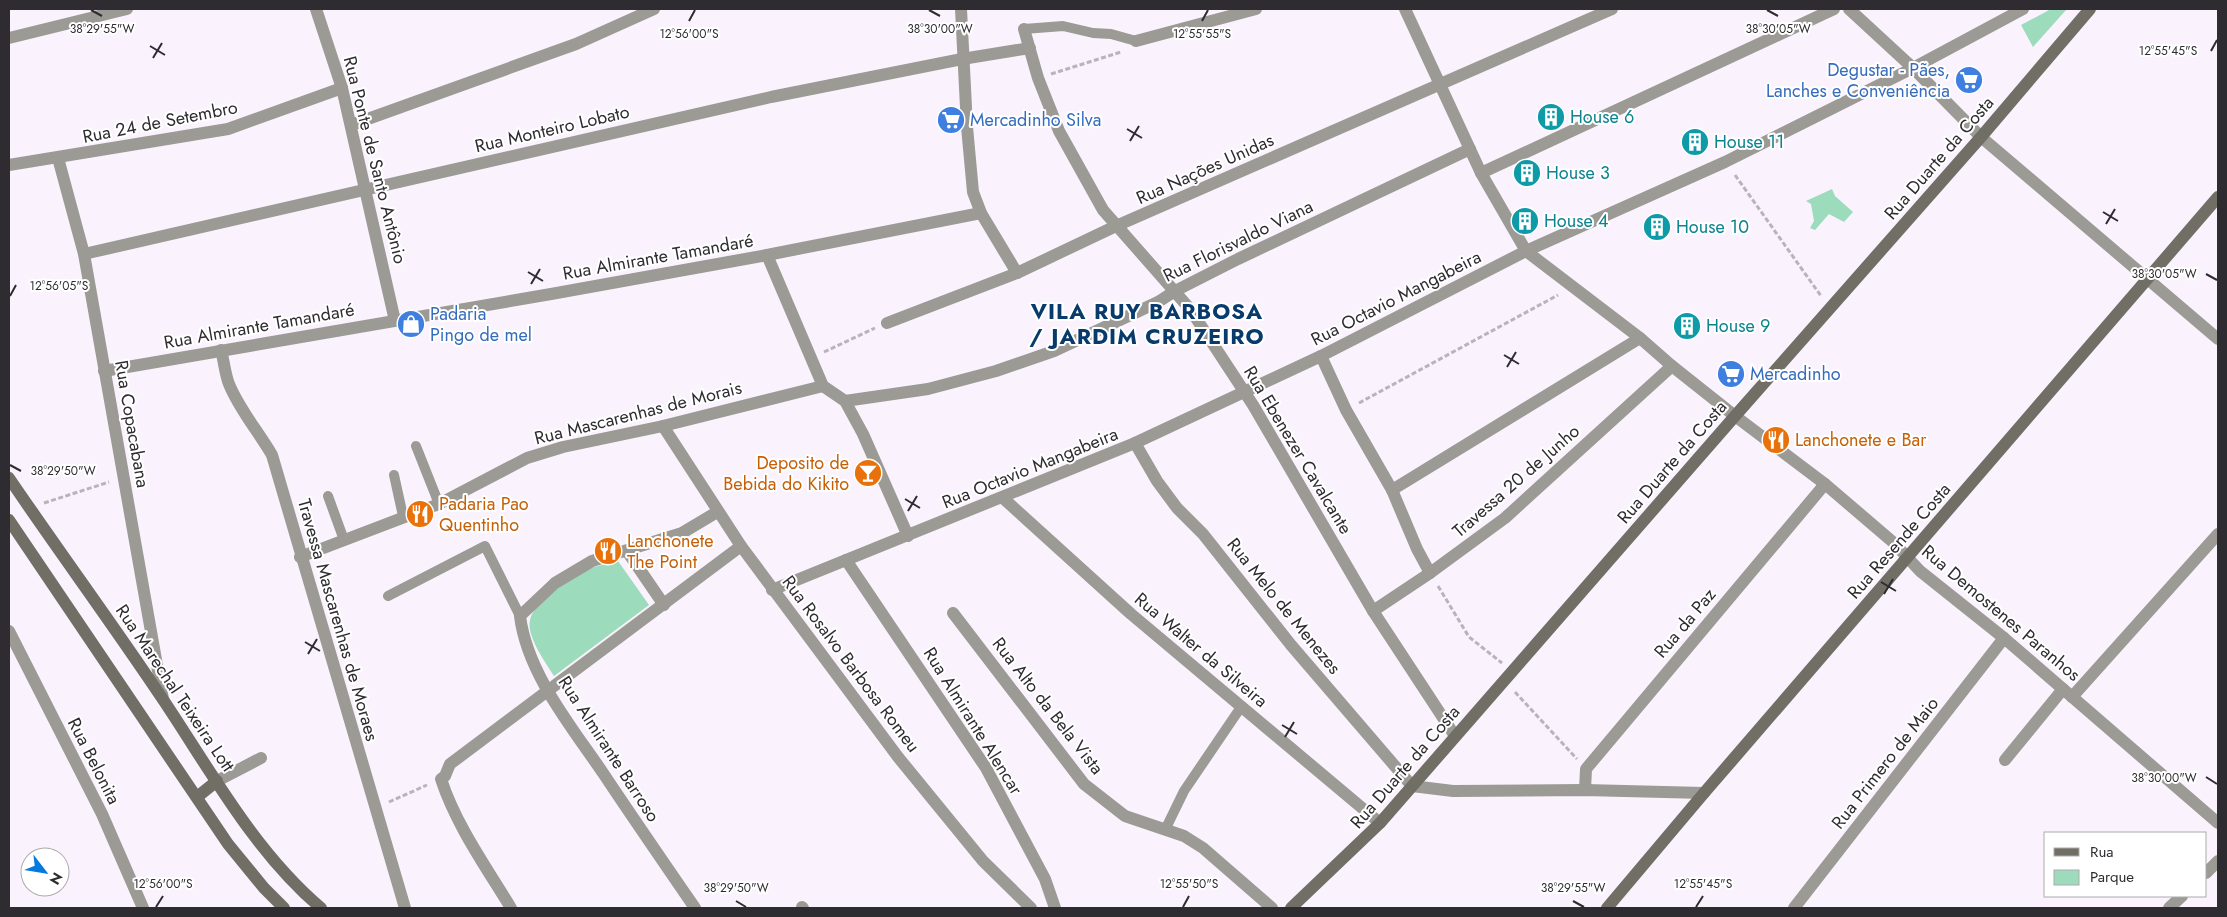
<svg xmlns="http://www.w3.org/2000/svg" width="2227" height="917" font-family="Jost,sans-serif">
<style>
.green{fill:#9cdbbb}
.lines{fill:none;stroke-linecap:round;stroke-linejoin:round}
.path{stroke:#b9b3bc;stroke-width:3;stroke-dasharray:5 2.5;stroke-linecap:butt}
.lane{stroke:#9c9a94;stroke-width:10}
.street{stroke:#9c9a94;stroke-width:12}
.secondary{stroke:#716e66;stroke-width:12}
.ticks{fill:none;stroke:#2f2c31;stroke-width:2}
.labels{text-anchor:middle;stroke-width:4;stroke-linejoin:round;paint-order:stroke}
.shop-label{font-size:18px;fill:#366cbe;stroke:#fff;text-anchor:start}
.culture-label{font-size:18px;fill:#0d838f;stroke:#fff;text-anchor:start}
.street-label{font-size:18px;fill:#2f2c31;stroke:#fff}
.food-label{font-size:18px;fill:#c56008;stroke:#fff;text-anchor:start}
.district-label{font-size:22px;font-weight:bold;letter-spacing:1px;fill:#083a6c;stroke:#fff}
.ticks-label{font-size:12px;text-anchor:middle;fill:#2f2c31;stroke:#fff;stroke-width:4;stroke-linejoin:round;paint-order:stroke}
</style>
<rect width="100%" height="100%" fill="#faf3fd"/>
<g class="green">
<polygon points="2051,9 2066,10 2033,47 2021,25"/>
<polygon points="1832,189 1835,196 1853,212 1844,222 1829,214 1815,230 1810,228 1814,221 1811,204 1806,201"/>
<path d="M618,561L649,605L554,676C546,663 526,636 530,620C534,600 574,576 591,568C600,565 609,563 618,561Z"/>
</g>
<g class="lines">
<g class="path">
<polyline points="1051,74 1121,52"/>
<polyline points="1735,175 1821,296"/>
<polyline points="824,352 875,328"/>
<polyline points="1359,403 1558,295"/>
<polyline points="44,503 109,482"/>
<polyline points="1438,586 1469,637 1502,663"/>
<polyline points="1515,692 1577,759"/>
<polyline points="389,802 427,785"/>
</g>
<g class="lane">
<polyline points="1024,29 1063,26 1093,33 1111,34 1136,41"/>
<polyline points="416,446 439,504"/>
<polyline points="394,475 403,516"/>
<polyline points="328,496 344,540"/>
<polyline points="388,596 485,546 520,616"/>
<polyline points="1165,830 1184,791 1241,707"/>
</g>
<g class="street">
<polyline points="316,9 342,88 395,321"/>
<polyline points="961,9 967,127 973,192 981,213 1017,273"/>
<polyline points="1405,9 1481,173 1526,251 1640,338 1672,366 1735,416 1825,484 1894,543 1920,571 2004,638 2218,823"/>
<polyline points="1849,9 1913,68 1981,137 2218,339"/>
<polyline points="1024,29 1038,78 1059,131 1103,210 1190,309 1253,405 1373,611 1455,736"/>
<polyline points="9,38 127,9"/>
<polyline points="1136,41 1256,9"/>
<polyline points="351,125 576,44 654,9"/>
<polyline points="58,158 84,254 163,699"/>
<polyline points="9,165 228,129 342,88"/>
<polyline points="1481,173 1834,9"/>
<polyline points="84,254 771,97 962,59 1030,48"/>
<polyline points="767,255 823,386 845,401 863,434 908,536"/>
<polyline points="887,323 1017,273 1116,226 1612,9"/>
<path d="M221,350C224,361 225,374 229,384C239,409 258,431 272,455L405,908"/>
<polyline points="1321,356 1346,410 1392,490 1417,549 1430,573"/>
<polyline points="104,371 551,294 767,255 981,213"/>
<polyline points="845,401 928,389 996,371 1054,351 1158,302 1175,291 1238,259 1470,149"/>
<polyline points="663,426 741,546 898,757 983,861 1031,908"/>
<polyline points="1135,443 1157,481 1177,508 1203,534 1291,645 1412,786 1453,791 1585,790 1704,793"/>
<polyline points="1392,490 1640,338"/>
<polyline points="1003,498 1131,614 1380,823"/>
<polyline points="627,551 664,605"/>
<polyline points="300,557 439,504 527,458 563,447 663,426 823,386"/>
<polyline points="846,560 986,768 1045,879 1055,908"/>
<polyline points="772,590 1135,443 1321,356 1526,251 1725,162 1913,68 2023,9"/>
<polyline points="1373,611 1430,573 1505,518 1672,366"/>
<polyline points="953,613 1084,784 1125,816 1184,836 1203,848 1272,908"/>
<polyline points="9,631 102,814 143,908"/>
<polyline points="2072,697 2218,534"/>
<polyline points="2005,760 2063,689"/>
<polyline points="217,781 261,758"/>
<polyline points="1585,790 1586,769 1825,484"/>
<polyline points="2206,873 2218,861"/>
<polyline points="802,907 803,908"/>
<path d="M511,908C486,867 456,825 441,779L445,776L450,764L741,546"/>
<path d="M695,908C664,863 633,818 603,773C571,726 527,673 520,616L555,583L592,561L682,533L717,512"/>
<polyline points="1794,908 2004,638"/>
<polyline points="2169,908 2182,896"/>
</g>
<g class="secondary">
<path d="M9,478C60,553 114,626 164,701C212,773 255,852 321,908"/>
<polyline points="9,520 228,844 264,888 284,908"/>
<polyline points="197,797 217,781"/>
<polyline points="1291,908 1380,823 1735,416 1981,137 2090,9"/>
<polyline points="1607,908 1704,793 2218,197"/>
</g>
</g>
<path class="ticks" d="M91,10L102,16M929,10L940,16M1767,10L1778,16M689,21L695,10M1202,21L1208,10M150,46L165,55M2211,51L2217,40M153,58L162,43M1127,129L1142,138M1130,141L1139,126M2103,212L2118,221M2106,224L2115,209M528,272L543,281M2206,274L2217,280M531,284L540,269M10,296L16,285M1504,355L1519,364M1507,367L1516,352M10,465L21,471M905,499L920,508M908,511L917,496M1881,582L1896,591M1884,594L1893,579M305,642L320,651M308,654L317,639M1282,725L1297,734M1285,737L1294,722M2206,777L2217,784M736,901L746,907M1573,901L1584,907M156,907L163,896M1183,907L1189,896M1696,907L1703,896"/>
<defs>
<symbol id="supermarket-disc" viewBox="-11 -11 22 22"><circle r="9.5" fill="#3f7fe0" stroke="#fff"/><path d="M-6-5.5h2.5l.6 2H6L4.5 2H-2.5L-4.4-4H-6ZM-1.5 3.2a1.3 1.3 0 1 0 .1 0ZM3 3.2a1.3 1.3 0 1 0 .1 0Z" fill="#fff"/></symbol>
<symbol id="building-disc" viewBox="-11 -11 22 22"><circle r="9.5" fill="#0f9aa8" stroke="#fff"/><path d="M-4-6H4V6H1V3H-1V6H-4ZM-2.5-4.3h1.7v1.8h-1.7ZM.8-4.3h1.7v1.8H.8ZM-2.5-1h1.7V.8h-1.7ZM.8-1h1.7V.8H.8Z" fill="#fff"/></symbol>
<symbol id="shop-disc" viewBox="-11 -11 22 22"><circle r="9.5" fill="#3f7fe0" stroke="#fff"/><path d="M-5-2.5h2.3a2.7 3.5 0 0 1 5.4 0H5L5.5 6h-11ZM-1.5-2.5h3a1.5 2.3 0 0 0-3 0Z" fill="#fff"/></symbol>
<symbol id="restaurant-disc" viewBox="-11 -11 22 22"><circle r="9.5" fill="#e8710a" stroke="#fff"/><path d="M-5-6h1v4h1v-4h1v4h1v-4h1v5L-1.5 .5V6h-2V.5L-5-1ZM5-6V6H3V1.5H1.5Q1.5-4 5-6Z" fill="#fff"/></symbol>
<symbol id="bar-disc" viewBox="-11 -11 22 22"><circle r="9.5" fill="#e8710a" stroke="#fff"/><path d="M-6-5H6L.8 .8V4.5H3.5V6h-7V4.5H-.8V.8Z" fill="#fff"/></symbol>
</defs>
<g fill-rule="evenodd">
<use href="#supermarket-disc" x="1953" y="64" width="32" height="32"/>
<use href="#building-disc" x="1535" y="101" width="32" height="32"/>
<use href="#supermarket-disc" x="935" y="104" width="32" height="32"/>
<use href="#building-disc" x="1679" y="126" width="32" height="32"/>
<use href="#building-disc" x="1511" y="157" width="32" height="32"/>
<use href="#building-disc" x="1509" y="205" width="32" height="32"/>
<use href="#building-disc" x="1641" y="211" width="32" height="32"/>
<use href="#shop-disc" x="395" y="308" width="32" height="32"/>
<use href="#building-disc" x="1671" y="310" width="32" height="32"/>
<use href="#supermarket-disc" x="1715" y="358" width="32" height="32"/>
<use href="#restaurant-disc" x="1760" y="424" width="32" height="32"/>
<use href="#bar-disc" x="852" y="457" width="32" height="32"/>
<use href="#restaurant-disc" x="404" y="498" width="32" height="32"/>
<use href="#restaurant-disc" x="592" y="535" width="32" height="32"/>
</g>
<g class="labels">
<g class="shop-label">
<text x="1950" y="76" text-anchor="end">Degustar - Pães,<tspan x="1950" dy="21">Lanches e Conveniência</tspan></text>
<text x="970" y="126">Mercadinho Silva</text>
<text x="430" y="320">Padaria<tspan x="430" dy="21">Pingo de mel</tspan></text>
<text x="1750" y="380">Mercadinho</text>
</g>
<g class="culture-label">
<text x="1570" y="123">House 6</text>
<text x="1714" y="148">House 11</text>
<text x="1546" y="179">House 3</text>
<text x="1544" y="227">House 4</text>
<text x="1676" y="233">House 10</text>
<text x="1706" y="332">House 9</text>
</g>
<g class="street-label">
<text transform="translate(160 122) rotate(-11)" y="6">Rua 24 de Setembro</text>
<text transform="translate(552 129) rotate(-13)" y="6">Rua Monteiro Lobato</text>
<text transform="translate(1939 158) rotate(-49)" y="6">Rua Duarte da Costa</text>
<text transform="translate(375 160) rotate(76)" y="6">Rua Ponte de Santo Antônio</text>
<text transform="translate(1205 169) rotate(-24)" y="6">Rua Nações Unidas</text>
<text transform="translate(1238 241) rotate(-26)" y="6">Rua Florisvaldo Viana</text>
<text transform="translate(658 257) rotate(-10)" y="6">Rua Almirante Tamandaré</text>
<text transform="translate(1396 298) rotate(-27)" y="6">Rua Octavio Mangabeira</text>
<text transform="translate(259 326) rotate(-10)" y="6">Rua Almirante Tamandaré</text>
<text transform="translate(638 413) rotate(-14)" y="6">Rua Mascarenhas de Morais</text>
<text transform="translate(132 424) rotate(80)" y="6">Rua Copacabana</text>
<text transform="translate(1298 450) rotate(59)" y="6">Rua Ebenezer Cavalcante</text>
<text transform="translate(1672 462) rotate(-49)" y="6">Rua Duarte da Costa</text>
<text transform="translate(1030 468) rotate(-22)" y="6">Rua Octavio Mangabeira</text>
<text transform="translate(1516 481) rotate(-41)" y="6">Travessa 20 de Junho</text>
<text transform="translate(1899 541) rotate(-49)" y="6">Rua Resende Costa</text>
<text transform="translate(1284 606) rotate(51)" y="6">Rua Melo de Menezes</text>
<text transform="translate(2001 613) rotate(40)" y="6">Rua Demostenes Paranhos</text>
<text transform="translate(338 620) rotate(74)" y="6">Travessa Mascarenhas de Moraes</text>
<text transform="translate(1685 623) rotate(-50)" y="6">Rua da Paz</text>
<text transform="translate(1201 650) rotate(40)" y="6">Rua Walter da Silveira</text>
<text transform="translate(851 664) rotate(53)" y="6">Rua Rosalvo Barbosa Romeu</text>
<text transform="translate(175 688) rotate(56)" y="6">Rua Marechal Teixeira Lott</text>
<text transform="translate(1048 706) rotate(52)" y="6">Rua Alto da Bela Vista</text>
<text transform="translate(973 721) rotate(58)" y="6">Rua Almirante Alencar</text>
<text transform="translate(609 749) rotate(57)" y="6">Rua Almirante Barroso</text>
<text transform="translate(94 761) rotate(63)" y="6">Rua Belonita</text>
<text transform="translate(1885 763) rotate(-52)" y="6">Rua Primero de Maio</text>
<text transform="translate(1405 767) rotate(-49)" y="6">Rua Duarte da Costa</text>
</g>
<g class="food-label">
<text x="1795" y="446">Lanchonete e Bar</text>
<text x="849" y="469" text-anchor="end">Deposito de<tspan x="849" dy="21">Bebida do Kikito</tspan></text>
<text x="439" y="510">Padaria Pao<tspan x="439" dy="21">Quentinho</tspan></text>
<text x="627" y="547">Lanchonete<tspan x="627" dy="21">The Point</tspan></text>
</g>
<g class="district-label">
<text x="1147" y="319">VILA RUY BARBOSA<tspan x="1147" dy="25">/ JARDIM CRUZEIRO</tspan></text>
</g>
</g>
<g class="ticks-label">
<text x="102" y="33">38°29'55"W</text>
<text x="940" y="33">38°30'00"W</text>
<text x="1778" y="33">38°30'05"W</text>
<text x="1202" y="38">12°55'55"S</text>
<text x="689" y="38">12°56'00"S</text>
<text x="2168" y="55">12°55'45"S</text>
<text x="2164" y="278">38°30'05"W</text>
<text x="59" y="290">12°56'05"S</text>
<text x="63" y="475">38°29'50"W</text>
<text x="2164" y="782">38°30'00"W</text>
<text x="163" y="888">12°56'00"S</text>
<text x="1189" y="888">12°55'50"S</text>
<text x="1703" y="888">12°55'45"S</text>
<text x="736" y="892">38°29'50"W</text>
<text x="1573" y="892">38°29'55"W</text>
</g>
<rect width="2227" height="917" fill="none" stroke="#2f2c31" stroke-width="20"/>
<rect x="2044" y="832" width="162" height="65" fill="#ffffff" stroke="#acabad"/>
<rect x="2054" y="848" width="25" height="8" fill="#716e66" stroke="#acabad"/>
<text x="2090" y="857" font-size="15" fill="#2f2c31">Rua</text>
<rect x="2054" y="870" width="25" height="15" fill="#9cdbbb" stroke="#acabad"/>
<text x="2090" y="882" font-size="15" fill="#2f2c31">Parque</text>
<g transform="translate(45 872) rotate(121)"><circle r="24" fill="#ffffff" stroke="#acabad"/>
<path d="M0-4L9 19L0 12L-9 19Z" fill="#047ae1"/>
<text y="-8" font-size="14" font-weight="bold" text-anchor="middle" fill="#2f2c31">N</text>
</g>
</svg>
